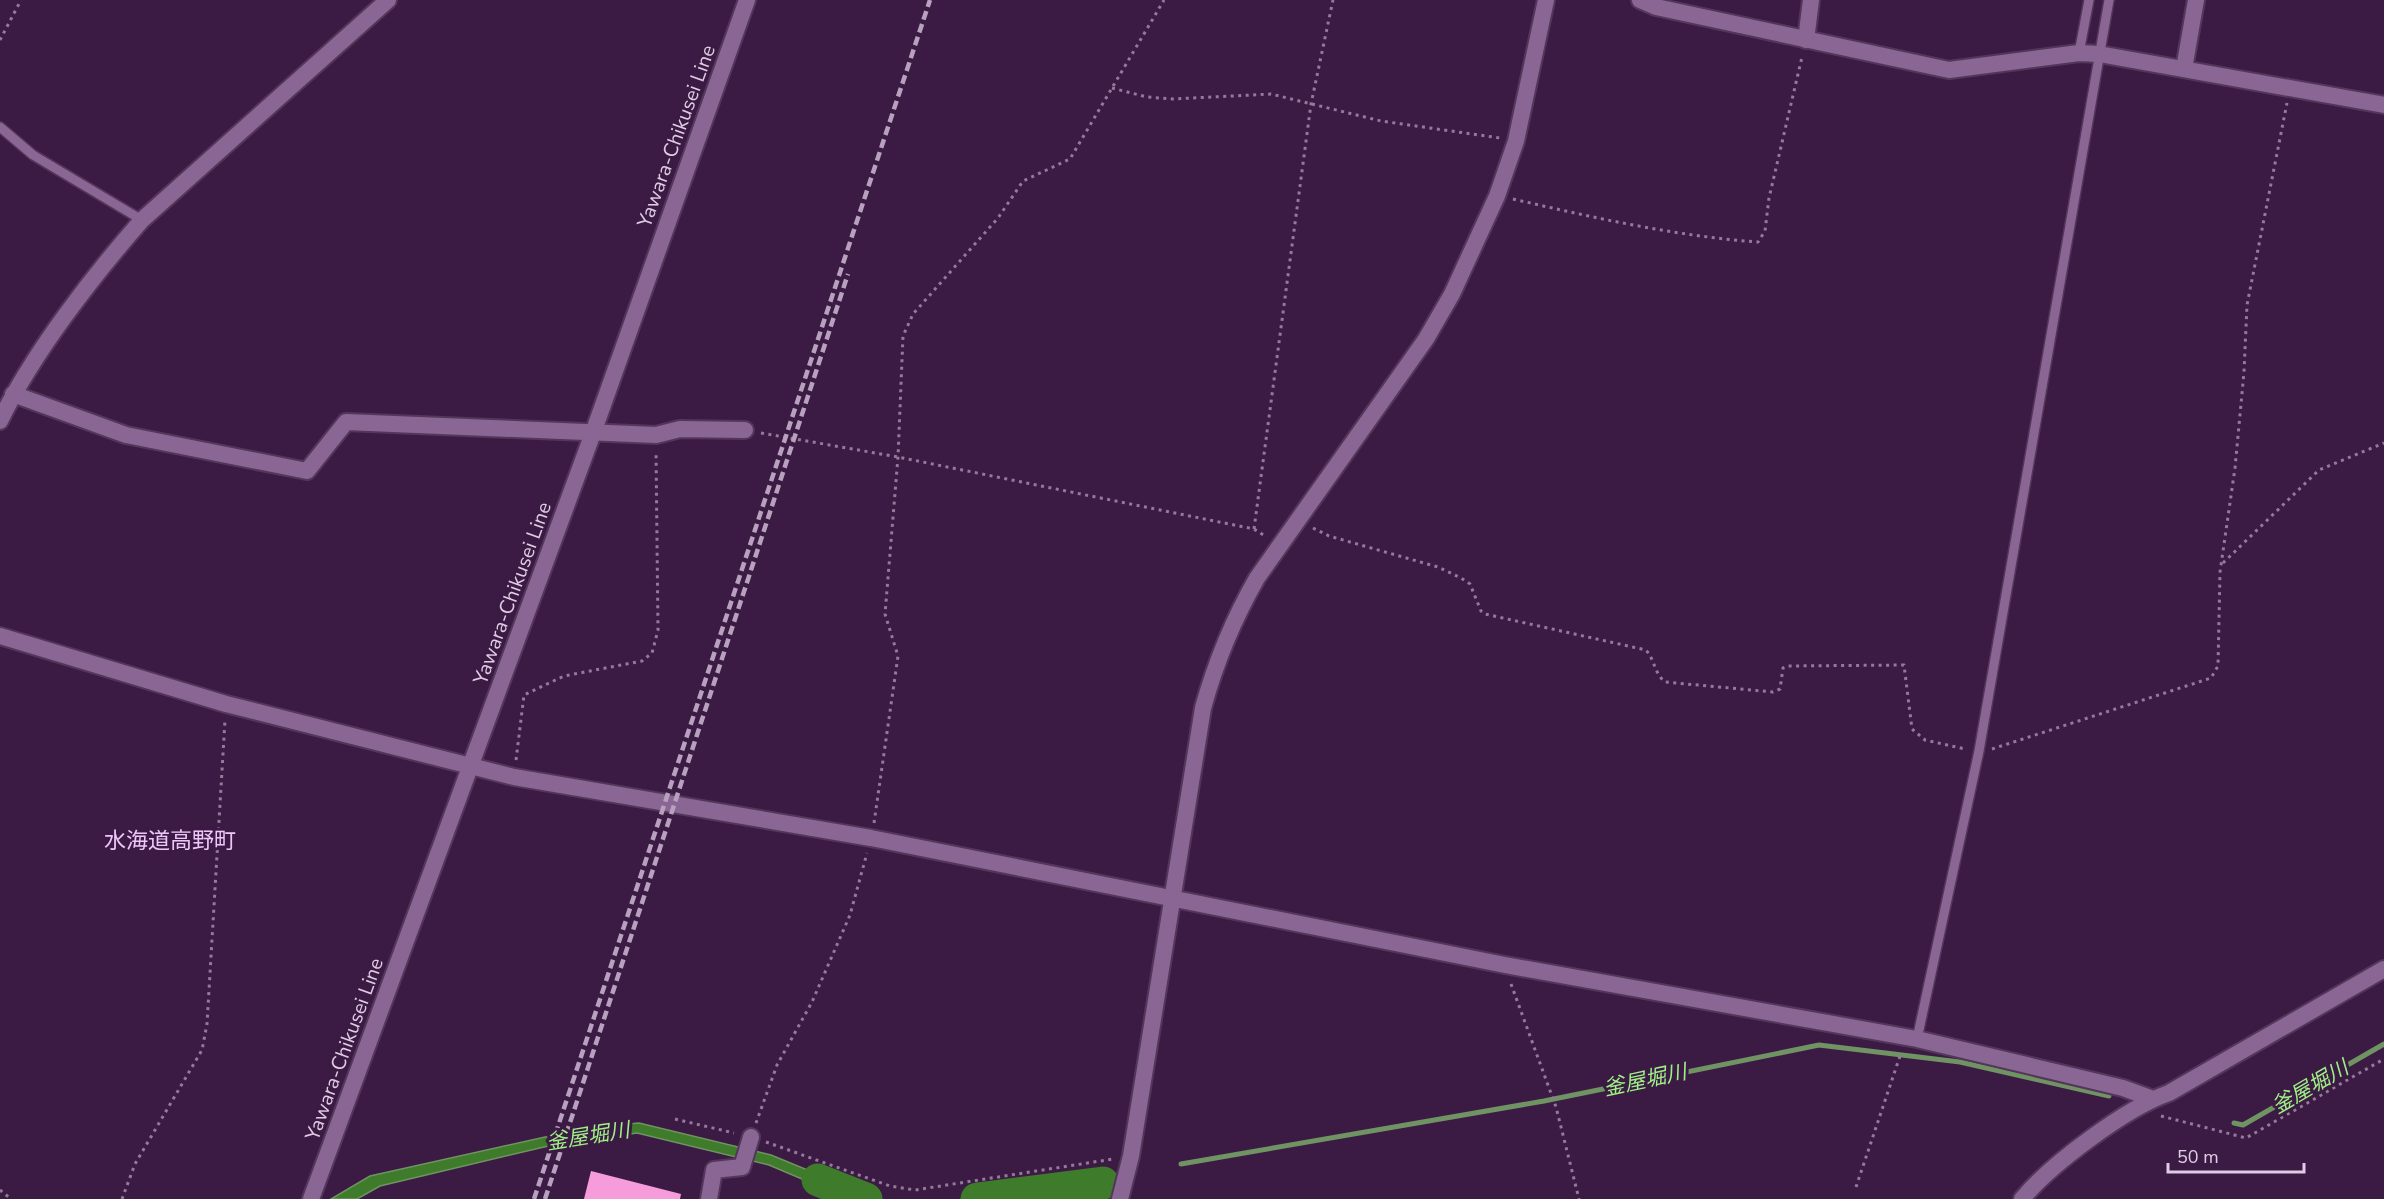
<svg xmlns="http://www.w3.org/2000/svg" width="2384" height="1199" font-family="'Nunito Sans','Noto Sans JP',sans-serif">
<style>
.water{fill:#3e7b2a;stroke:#6f9362;stroke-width:1.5}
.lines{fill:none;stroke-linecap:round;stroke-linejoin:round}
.stream{stroke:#6f9362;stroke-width:5}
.river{stroke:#3e7b2a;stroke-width:33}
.building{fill:#f69cdb}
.service-casing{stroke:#53375a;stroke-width:12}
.minor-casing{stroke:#53375a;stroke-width:20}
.tertiary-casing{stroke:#53375a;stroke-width:20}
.secondary-casing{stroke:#53375a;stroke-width:20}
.path{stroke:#947a9a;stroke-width:3;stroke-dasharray:3 4.5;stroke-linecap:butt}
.service{stroke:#8a6694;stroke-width:9}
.minor{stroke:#8a6694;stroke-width:16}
.tertiary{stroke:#8a6694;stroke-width:16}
.secondary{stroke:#8a6694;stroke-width:16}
.rail{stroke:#b8a1be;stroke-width:4.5;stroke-dasharray:9 4.5;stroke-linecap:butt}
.labels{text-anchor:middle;stroke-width:6;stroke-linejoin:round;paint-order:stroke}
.street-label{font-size:20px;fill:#e0cce5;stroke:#3b1b43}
.water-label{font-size:21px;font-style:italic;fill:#9ff187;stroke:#3b1b43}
.quarter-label{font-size:22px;fill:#eec6f9;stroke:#3b1b43}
</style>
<rect width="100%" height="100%" fill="#3b1b43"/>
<polygon class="water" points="639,1123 771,1155 861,1192 860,1199 849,1199 769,1165 637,1133 544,1147 380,1186 357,1199 331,1199 370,1176 590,1127"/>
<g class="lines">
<g class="stream">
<polyline points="2234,1123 2243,1125 2384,1044"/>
<polyline points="1181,1164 1544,1101 1819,1045 1960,1062 2109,1096"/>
</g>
<g class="river">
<polyline points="818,1180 866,1199"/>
<polyline points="977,1199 1103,1183"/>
</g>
</g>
<polygon class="building" points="591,1171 681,1194 680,1199 584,1199"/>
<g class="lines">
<defs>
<g id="service">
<polyline points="2079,53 2089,0"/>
<polyline points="0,127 33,155 142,220"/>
<polyline points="1917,1039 1979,751 2109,0"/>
</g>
<g id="minor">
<polyline points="1640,0 1656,7 1949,70 2079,53 2099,54 2384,105"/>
<polyline points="1806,40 1811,0"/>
<polyline points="2184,69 2196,0"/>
<polyline points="13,394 126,435 307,471 346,422 656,435 680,429 745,430"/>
<path d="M0,421C33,353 92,277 142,220L388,0"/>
<polyline points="0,636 226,704 514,777 871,838 1505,965 1917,1039 2123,1088 2153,1099"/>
<polyline points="709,1199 714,1170 742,1167 751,1137"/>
<path d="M2022,1199C2051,1164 2126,1108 2169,1093L2384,969"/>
</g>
<path id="tertiary" d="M1120,1199L1131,1156L1203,708C1216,661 1233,620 1257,578L1426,339L1452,294L1497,196L1516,141L1546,0"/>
<polyline id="secondary" points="311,1199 593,433 747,0"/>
</defs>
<use href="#service" class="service-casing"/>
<use href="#minor" class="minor-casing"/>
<use href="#tertiary" class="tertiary-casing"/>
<use href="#secondary" class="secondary-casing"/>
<g class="path">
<polyline points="0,40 21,0"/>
<polyline points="1112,88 1147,97 1173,99 1271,94 1381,121 1500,138"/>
<path d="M1513,199C1595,218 1675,236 1758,242L1765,231L1769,198L1802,57"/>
<polyline points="761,433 898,457 1254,529 1265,536"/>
<path d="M1313,528L1329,536L1438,567L1461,578L1470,584L1481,611L1485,614L1646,650C1655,660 1654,673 1665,682L1773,692L1780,689L1783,668L1788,666L1904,665L1912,729L1925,740L1965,749"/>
<polyline points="1254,529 1311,104 1333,0"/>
<polyline points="2223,563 2319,470 2384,443"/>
<polyline points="1992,749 2211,678 2218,666 2220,572 2235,468 2244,372 2247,305 2287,103"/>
<polyline points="516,760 524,695 564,676 642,661 652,653 658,630 656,451"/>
<polyline points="874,823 898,656 885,614 898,457 903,336 913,314 998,218 1023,181 1070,159 1164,0"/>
<polyline points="1511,984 1556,1107 1579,1199"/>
<polyline points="2161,1116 2246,1138 2384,1059"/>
<polyline points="675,1119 734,1133"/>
<polyline points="756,1123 777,1065 812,1002 850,915 867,853"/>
<polyline points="766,1142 890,1186 915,1190 1113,1159"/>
<polyline points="1856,1187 1901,1053"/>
<polyline points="0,1190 11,1199"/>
<polyline points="122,1199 135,1164 202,1050 207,1024 225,720"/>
</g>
<use href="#service" class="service"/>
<use href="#minor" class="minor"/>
<use href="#tertiary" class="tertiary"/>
<use href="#secondary" class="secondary"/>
<g class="rail">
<polyline points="534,1199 930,0"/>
<polyline points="545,1199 848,274"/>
</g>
</g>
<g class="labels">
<g class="street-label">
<text transform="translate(676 136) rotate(-70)" y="7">Yawara-Chikusei Line</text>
<text transform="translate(512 593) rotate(-70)" y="7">Yawara-Chikusei Line</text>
<text transform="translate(344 1049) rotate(-70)" y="7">Yawara-Chikusei Line</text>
</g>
<g class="water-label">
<text transform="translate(1645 1080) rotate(-12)" y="7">釜屋堀川</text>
<text transform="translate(2310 1087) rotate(-30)" y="7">釜屋堀川</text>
<text transform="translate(588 1136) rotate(-9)" y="7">釜屋堀川</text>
</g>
<g class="quarter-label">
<text x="170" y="848">水海道高野町</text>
</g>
</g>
<path d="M2168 1163v9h136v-9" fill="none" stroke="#e0cce5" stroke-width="3"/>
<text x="2177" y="1163" font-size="18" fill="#e0cce5" stroke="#3b1b43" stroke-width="4.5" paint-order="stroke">50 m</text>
</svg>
